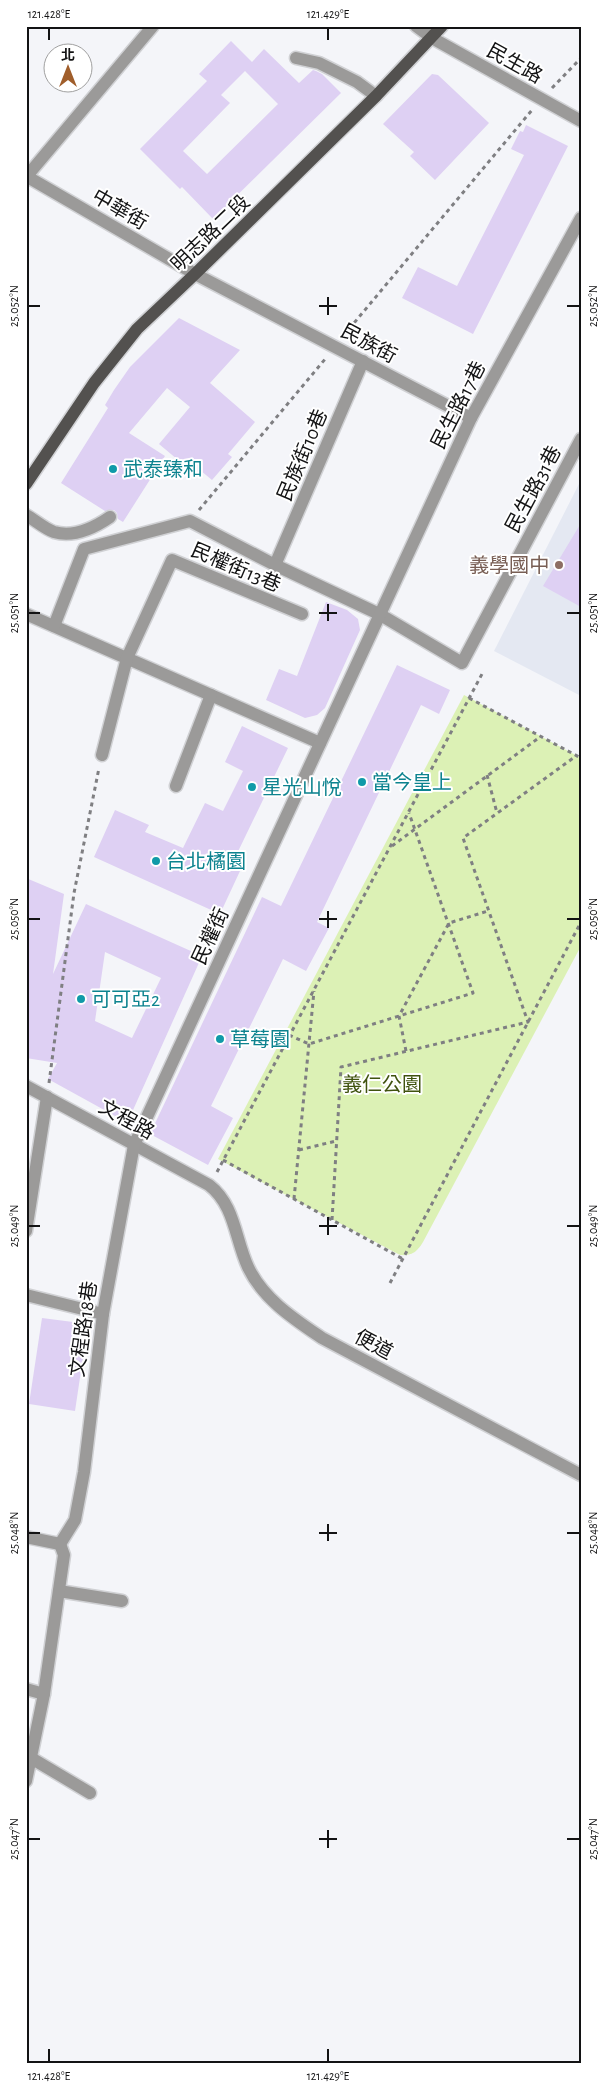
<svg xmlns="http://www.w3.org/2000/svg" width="607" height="2089" font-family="'Alegreya Sans','Noto Sans TC',sans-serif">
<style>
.built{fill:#e4e8f2}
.green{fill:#dcf1b5}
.building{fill:#ded0f3;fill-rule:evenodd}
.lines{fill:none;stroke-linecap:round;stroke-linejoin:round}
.minor-casing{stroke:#d0d1d4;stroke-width:15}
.major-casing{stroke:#d0d1d4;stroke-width:15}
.path{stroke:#7f7f82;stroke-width:3;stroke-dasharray:4 4;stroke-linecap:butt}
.minor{stroke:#9b9a99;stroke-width:12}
.major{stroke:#53514f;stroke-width:12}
.ticks{fill:none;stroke:#131314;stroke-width:2}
.culture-dot{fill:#0f9aa8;stroke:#fff;stroke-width:2}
.education-dot{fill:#8d6e63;stroke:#fff;stroke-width:2}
.labels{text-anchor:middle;stroke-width:4;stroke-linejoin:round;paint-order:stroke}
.street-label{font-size:20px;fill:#131314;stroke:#fff}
.culture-label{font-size:20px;fill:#0d838f;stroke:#fff;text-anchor:start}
.education-label{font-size:20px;fill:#785e54;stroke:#fff;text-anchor:end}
.park-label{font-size:20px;fill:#40530f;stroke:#fff}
.neatline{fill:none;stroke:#131314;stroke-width:2}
.ticks-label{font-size:12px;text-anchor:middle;fill:#131314}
</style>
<rect width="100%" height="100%" fill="#f4f5f9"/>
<polygon class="built" points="581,480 581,696 494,651"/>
<path class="green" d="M464,695L581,758V946L423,1242C417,1252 412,1256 400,1255L218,1159Z"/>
<g class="building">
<path d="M231,41L252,62L264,49L299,83L313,70L316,71L322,74L341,93L213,219L182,187L180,189L140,149L207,81L199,74ZM245,71L278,104L207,174L183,151L230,103L221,95Z"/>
<polygon points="432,74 438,75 489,123 435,180 410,156 414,152 383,124"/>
<polygon points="526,125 568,146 473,334 402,298 418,267 457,286 524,155 511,149 520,131 523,132"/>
<polygon points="179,318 240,350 210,383 255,422 228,454 232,457 212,480 200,470 196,475 159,444 190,407 167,388 129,433 165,456 123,522 118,519 117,513 114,510 105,511 61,483 108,408 105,405 114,390 130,367"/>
<polygon points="581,523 581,607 543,586"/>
<polygon points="326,602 347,610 358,619 360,630 325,708 317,715 305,718 266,700 279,669 297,676"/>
<polygon points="397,665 450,690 439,714 421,705 317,922 329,928 306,971 283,959 211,1106 233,1118 208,1165 150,1134 262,897 281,906"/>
<polygon points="242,726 288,748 231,866 240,871 220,914 94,857 115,810 149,825 145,832 183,848 205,803 223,811 243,771 225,762"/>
<path d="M26,878L64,894L53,974L86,904L202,956L129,1119L117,1117L48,1079L57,1063L26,1058ZM105,952L161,978L132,1038L95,1021Z"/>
<polygon points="42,1318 73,1322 85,1344 75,1411 29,1404"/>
</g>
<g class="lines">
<defs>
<g id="minor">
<polyline points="416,26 432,38 581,121"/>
<polyline points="296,58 319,63 357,82 376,96"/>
<polyline points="26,176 195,274 471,418"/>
<polyline points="27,176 153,26"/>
<path d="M26,515C35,520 45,529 54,532C74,538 94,528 110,517"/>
<polyline points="275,565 363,361"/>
<polyline points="26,614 320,743"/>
<polyline points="54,626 84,549 190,521 275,565 379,614 462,663 581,439"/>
<polyline points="102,755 127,658 172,560 302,614"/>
<polyline points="176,786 211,695"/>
<path d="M26,1086L209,1185C235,1205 235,1239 248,1267C263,1299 294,1319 322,1338L581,1475"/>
<polyline points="26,1231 47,1097"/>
<polyline points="26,1295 103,1314"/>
<polyline points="26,1537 60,1544 75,1520 84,1472 103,1314 134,1145 471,418 581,218"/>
<polyline points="59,1591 122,1601"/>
<polyline points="26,1689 44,1694"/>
<polyline points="26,1755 90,1793"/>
<polyline points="26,1781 44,1694 64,1555 60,1544"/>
</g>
<polyline id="major" points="26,484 94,383 137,329 195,274 376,96 442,26"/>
</defs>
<use href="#minor" class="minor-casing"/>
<use href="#major" class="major-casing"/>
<g class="path">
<polyline points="552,88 581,58"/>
<polyline points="344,335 532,110"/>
<polyline points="199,510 326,358"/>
<polyline points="469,698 581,758"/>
<polyline points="487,775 497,813"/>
<polyline points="392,846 540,737"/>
<polyline points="289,1035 309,1044 473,993 409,813"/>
<polyline points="406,1051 399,1016 449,923 488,911"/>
<polyline points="49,1083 74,893 99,768"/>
<polyline points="299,1150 336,1141"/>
<polyline points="223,1160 403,1259"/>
<polyline points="217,1172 482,674"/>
<polyline points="294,1199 314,991"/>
<polyline points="332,1220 341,1067 528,1022 463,838 576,756"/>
<polyline points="390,1283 581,922"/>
</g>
<use href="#minor" class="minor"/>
<use href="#major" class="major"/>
</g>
<path class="ticks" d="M49,28V40M328,28V40M328,297V315M28,306H40M319,306H337M567,306H580M328,604V621M28,613H40M319,613H337M567,613H580M328,911V928M28,919H40M319,919H337M567,919H580M328,1217V1235M28,1226H40M319,1226H337M567,1226H580M328,1524V1541M28,1533H40M319,1533H337M567,1533H580M328,1830V1848M28,1839H40M319,1839H337M567,1839H580M49,2049V2062M328,2049V2062"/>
<g class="culture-dot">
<circle cx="113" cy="469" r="5"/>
<circle cx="362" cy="782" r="5"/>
<circle cx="252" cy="787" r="5"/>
<circle cx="156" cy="861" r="5"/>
<circle cx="81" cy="999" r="5"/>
<circle cx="220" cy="1039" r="5"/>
</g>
<circle class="education-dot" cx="559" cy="565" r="5"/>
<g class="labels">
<g class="street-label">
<text transform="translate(515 63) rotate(29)" y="7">民生路</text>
<text transform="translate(120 209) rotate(30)" y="7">中華街</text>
<text transform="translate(210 233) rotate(-44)" y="7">明志路二段</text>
<text transform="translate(369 343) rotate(28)" y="7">民族街</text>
<text transform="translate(458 405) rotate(-63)" y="7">民生路17巷</text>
<text transform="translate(302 455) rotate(-67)" y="7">民族街10巷</text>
<text transform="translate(533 489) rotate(-62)" y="7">民生路31巷</text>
<text transform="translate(236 567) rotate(23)" y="7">民權街13巷</text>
<text transform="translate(210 936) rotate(-65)" y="7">民權街</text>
<text transform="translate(127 1119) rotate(29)" y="7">文程路</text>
<text transform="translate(83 1329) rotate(-82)" y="7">文程路18巷</text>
<text transform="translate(374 1344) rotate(28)" y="7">便道</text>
</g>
<g class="culture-label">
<text x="123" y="476">武泰臻和</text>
<text x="372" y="789">當今皇上</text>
<text x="262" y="794">星光山悅</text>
<text x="166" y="868">台北橘園</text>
<text x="91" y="1006">可可亞2</text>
<text x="230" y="1046">草莓園</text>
</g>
<g class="education-label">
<text x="549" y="572">義學國中</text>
</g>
<g class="park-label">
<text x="382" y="1091">義仁公園</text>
</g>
</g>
<rect width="607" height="2089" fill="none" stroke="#ffffff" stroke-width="55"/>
<g transform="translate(68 68)"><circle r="24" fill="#ffffff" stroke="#a1a1a1"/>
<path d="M0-4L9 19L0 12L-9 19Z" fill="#a05e2b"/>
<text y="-8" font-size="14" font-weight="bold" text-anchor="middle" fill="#131314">北</text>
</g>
<rect x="28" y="28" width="552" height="2034" class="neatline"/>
<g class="ticks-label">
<text x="49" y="18">121.428°E</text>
<text x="328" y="18">121.429°E</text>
<text transform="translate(14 306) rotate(-90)" y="4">25.052°N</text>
<text transform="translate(593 306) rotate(-90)" y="4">25.052°N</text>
<text transform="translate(14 613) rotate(-90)" y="4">25.051°N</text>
<text transform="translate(593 613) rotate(-90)" y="4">25.051°N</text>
<text transform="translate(14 919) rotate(-90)" y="4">25.050°N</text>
<text transform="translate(593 919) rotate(-90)" y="4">25.050°N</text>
<text transform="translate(14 1226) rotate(-90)" y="4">25.049°N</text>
<text transform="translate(593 1226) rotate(-90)" y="4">25.049°N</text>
<text transform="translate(14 1533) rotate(-90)" y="4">25.048°N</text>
<text transform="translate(593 1533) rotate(-90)" y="4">25.048°N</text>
<text transform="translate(14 1839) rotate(-90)" y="4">25.047°N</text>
<text transform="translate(593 1839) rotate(-90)" y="4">25.047°N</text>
<text x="49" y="2080">121.428°E</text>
<text x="328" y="2080">121.429°E</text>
</g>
</svg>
